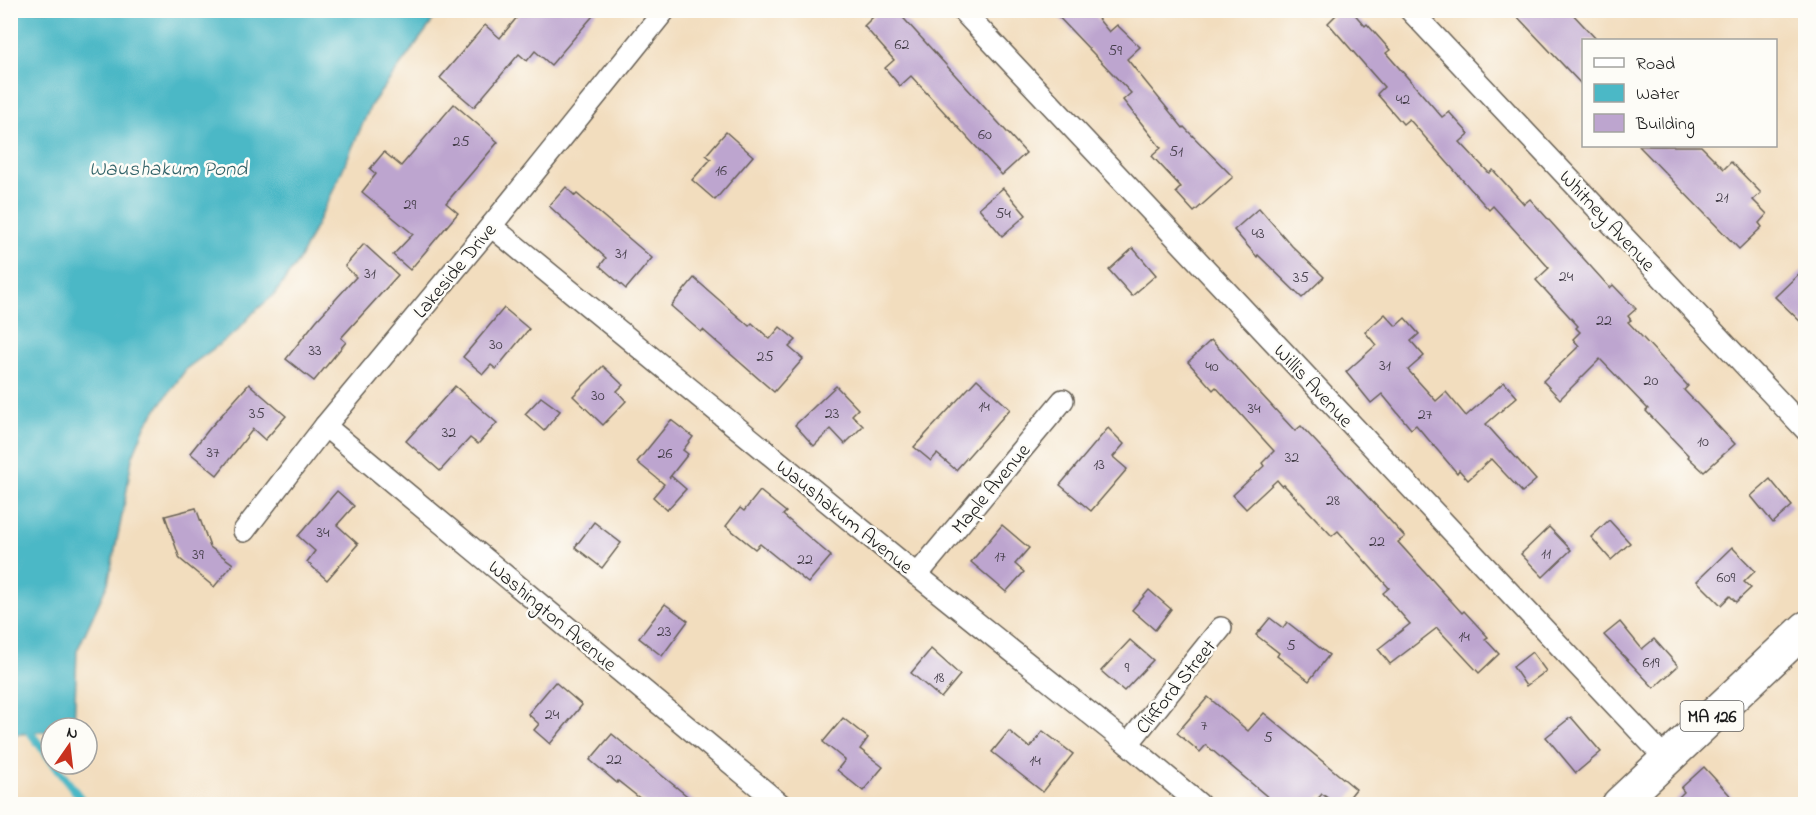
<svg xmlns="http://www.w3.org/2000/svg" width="1816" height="815" font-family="'Indie Flower',sans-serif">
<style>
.water{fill:#4bb8c6;stroke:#346a71;stroke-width:1.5}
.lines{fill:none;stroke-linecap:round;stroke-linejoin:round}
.stream{stroke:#4bb8c6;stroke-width:8}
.building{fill:#bda5cf}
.street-casing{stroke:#676055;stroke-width:24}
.primary-casing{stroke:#676055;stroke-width:36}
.street{stroke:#fff;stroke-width:21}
.primary{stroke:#fff;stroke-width:33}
.labels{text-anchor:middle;stroke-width:5;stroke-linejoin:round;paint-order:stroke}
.number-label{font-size:16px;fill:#443e49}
.shield{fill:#fdfcf7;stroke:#605f5e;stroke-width:1.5}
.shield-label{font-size:18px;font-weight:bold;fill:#1c1c1c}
.street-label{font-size:20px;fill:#1c1c1c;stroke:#fdfcf7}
.water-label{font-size:21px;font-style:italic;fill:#316268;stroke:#fdfcf7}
</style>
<rect width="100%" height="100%" fill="#fdfcf7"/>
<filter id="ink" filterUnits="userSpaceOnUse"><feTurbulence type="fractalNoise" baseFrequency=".0167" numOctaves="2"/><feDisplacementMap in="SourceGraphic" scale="12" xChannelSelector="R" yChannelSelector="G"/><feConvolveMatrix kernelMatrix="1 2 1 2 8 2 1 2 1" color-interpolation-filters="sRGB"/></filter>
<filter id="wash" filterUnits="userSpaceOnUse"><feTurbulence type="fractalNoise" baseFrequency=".008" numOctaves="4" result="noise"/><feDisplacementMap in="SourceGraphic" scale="24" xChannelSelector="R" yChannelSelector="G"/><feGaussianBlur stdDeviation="1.35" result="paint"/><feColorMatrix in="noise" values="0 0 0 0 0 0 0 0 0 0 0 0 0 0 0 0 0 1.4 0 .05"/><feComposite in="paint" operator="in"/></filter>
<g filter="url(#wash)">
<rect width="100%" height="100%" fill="#f2ddbe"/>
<polygon class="water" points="11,10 437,11 430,25 371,105 334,189 299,260 275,294 253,313 235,333 187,368 146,424 132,458 125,501 108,583 77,651 74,728 51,728 51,731 11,735"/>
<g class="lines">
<g class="stream">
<polyline points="26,727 51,760"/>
<polyline points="54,764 85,804"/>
</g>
</g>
<g id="blocks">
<g class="building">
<polygon points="523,10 598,10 551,65 535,51 527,61 519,54 474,107 440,78 485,25 500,38"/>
<polygon points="880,10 896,10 1026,153 1002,175 911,76 900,86 885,68 894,60 864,26"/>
<polygon points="1052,10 1091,10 1109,32 1117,25 1140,47 1127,59 1183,128 1184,127 1233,177 1194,212 1176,192 1181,187 1152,156 1161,148 1123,100 1131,93"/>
<polygon points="1341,10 1351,10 1365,26 1367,24 1390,50 1386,53 1442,117 1449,112 1469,134 1460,142 1489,173 1493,170 1524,204 1530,199 1610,288 1613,285 1636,309 1628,316 1631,320 1628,322 1688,386 1684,390 1735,444 1704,472 1688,457 1689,456 1646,411 1648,409 1600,359 1560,399 1543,381 1579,346 1573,339 1580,332 1576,328 1578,326 1536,280 1549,268 1493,206 1489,210 1409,119 1403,124 1377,94 1384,87 1328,23"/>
<polygon points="1511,10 1569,10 1597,40 1584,40 1584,87"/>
<polygon points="454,104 498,142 446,203 458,213 410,270 393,255 413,234 362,192 376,174 370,169 384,152 401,166"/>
<polygon points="726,132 753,156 715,200 692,180 711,159 706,155"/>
<polygon points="1639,146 1701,146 1724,169 1731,162 1761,193 1753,200 1767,214 1759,223 1762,227 1739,249"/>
<polygon points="566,187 575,196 577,194 652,258 626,289 600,266 606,258 549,206"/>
<polygon points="1003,188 1026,215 1002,236 979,208"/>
<polygon points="1259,208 1292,246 1324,277 1302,298 1258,255 1257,257 1234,230"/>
<polygon points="364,244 398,275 341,338 346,342 314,381 286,359 316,321 356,277 345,266"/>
<polygon points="1133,248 1156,275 1132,296 1109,270"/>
<polygon points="1806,267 1806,327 1775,297"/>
<polygon points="694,278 749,326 752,323 770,339 780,327 796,340 789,347 803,359 774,392 703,330 701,332 671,306"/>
<polygon points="504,308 529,329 496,369 491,365 483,374 463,357"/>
<polygon points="1385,314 1396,326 1405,318 1419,334 1411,341 1424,356 1408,370 1436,401 1446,392 1466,416 1504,382 1517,397 1486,424 1536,480 1522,492 1491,459 1468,480 1459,470 1457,473 1416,425 1411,429 1382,394 1371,403 1346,372 1376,345 1365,332"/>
<polygon points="1211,340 1295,431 1301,426 1383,513 1405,537 1398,542 1462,613 1464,611 1488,637 1485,639 1499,654 1479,673 1437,628 1390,664 1378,649 1410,624 1383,593 1389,588 1338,531 1332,536 1284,485 1282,486 1277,480 1246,509 1233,495 1264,466 1262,463 1274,451 1216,387 1213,390 1188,362"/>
<polygon points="603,366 623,385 617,391 626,401 603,425 573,396"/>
<polygon points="977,379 1010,409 956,470 937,454 931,461 914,447"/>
<polygon points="249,384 286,416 265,440 253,429 217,475 190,453 210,428"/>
<polygon points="455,386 497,423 478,444 470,438 440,471 406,441"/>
<polygon points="836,386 858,409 852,415 863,426 845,444 831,429 814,446 795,425"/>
<polygon points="541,397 560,411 544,431 525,414"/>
<polygon points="671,420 693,437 683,450 688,454 669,478 671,476 686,489 667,510 653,497 664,484 637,462"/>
<polygon points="1108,428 1124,444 1113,457 1127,469 1091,511 1060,485"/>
<polygon points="1770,479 1792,506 1773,523 1751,496"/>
<polygon points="337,491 354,506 337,525 358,544 327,580 307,562 315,551 298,536"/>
<polygon points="760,491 786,512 783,515 831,556 808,583 760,544 755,549 726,526 740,508 744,511"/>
<polygon points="196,508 210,547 233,564 214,587 180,559 165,516"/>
<polygon points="1609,520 1630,543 1611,560 1591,537"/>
<polygon points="594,522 621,543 602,568 575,547"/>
<polygon points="1002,525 1029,548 1015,564 1024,572 1006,592 971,562"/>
<polygon points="1549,527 1571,550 1543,577 1521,554"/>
<polygon points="1732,547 1755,571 1744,582 1751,588 1736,602 1730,596 1721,605 1697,581"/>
<polygon points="1149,590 1171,609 1155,630 1132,610"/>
<polygon points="665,604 688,621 662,656 639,638"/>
<polygon points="1270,618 1283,628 1287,622 1329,655 1309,681 1277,656 1279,653 1256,635"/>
<polygon points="1620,622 1642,649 1654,639 1678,666 1654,688 1604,635"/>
<polygon points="1130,640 1153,660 1124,691 1101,671"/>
<polygon points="931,649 960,675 941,698 911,673"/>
<polygon points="1532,652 1546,671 1526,686 1513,667"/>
<polygon points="555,682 582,705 550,744 534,730 539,724 528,714"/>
<polygon points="1208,697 1248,731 1264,713 1356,789 1344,804 1336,804 1322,794 1313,804 1276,804 1206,745 1200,752 1177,733"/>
<polygon points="1571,717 1601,752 1576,773 1546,737"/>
<polygon points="843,718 868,738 860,749 883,767 863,791 837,770 845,760 823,742"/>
<polygon points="1009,731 1030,748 1043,731 1073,754 1043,792 992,752"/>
<polygon points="612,734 654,769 697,804 647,804 618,781 617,783 590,760"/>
<polygon points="1704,767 1738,804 1672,804 1684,792 1681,788"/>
</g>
</g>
</g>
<g filter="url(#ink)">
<use href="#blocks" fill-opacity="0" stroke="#676055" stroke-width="1.5"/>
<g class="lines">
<defs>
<g id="street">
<polyline points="962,10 1666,759"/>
<polyline points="1410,10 1806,430"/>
<polyline points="491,226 917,575 1128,744 1199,804"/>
<polyline points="325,426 780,804"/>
<polyline points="244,531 325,426 491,226 665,10"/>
<polyline points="917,575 1063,400"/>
<polyline points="1128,744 1221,628"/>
</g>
<polyline id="primary" points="1619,804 1806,628"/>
</defs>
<use href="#street" class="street-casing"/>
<use href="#primary" class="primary-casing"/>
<use href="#street" class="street"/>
<use href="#primary" class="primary"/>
</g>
</g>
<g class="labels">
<g class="number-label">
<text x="902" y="49">62</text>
<text x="1115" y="55">59</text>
<text x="1403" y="104">42</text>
<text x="985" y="139">60</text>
<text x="461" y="146">25</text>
<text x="1176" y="156">51</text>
<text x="721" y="175">16</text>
<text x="1722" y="202">21</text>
<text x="410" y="209">29</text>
<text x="1003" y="218">54</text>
<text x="1258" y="238">43</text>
<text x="621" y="258">31</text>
<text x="370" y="278">31</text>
<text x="1566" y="281">24</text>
<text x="1301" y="282">35</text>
<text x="1604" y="325">22</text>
<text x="496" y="349">30</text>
<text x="315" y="355">33</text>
<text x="765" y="361">25</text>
<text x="1385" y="370">31</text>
<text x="1212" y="371">40</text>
<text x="1651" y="385">20</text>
<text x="598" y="400">30</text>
<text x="984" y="411">14</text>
<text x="1254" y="413">34</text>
<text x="257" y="418">35</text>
<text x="832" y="418">23</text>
<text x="1425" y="419">27</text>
<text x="449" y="437">32</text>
<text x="1703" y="446">10</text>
<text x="213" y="457">37</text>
<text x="665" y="458">26</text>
<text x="1292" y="462">32</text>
<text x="1099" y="469">13</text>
<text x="1333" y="505">28</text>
<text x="323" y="537">34</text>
<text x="1377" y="546">22</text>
<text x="1546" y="558">11</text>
<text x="198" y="559">39</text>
<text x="1000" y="561">17</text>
<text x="805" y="564">22</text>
<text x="1726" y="582">609</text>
<text x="664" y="636">23</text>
<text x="1464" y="641">14</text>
<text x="1291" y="650">5</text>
<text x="1651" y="667">619</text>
<text x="1127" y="672">9</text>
<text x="939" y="682">18</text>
<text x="552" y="719">24</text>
<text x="1204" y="730">7</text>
<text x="1268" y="742">5</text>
<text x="614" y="764">22</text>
<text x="1035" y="765">14</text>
</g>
<rect class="shield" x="1680.5" y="701" width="63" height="30" rx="4.5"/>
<g class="shield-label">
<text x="1712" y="722">MA 126</text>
</g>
<g class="street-label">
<text transform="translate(1608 220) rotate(47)" y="7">Whitney Avenue</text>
<text transform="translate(454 270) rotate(-50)" y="7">Lakeside Drive</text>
<text transform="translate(1314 385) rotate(47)" y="7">Willis Avenue</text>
<text transform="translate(990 488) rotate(-50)" y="7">Maple Avenue</text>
<text transform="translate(845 516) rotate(39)" y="7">Waushakum Avenue</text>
<text transform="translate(553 615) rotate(40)" y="7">Washington Avenue</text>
<text transform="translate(1175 686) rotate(-51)" y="7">Clifford Street</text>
</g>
<g class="water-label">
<text x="168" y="175">Waushakum Pond</text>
</g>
</g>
<rect width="1816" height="815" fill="none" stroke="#fdfcf7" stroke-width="36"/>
<rect x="1582" y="39" width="195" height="108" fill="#fdfcf7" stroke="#a3a29f" stroke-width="1.5"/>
<rect x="1594" y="58" width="30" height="9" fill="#ffffff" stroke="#a3a29f" stroke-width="1.5"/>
<text x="1636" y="69" font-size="18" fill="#1c1c1c">Road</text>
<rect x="1594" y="84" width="30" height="18" fill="#4bb8c6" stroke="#a3a29f" stroke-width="1.5"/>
<text x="1636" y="99" font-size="18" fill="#1c1c1c">Water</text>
<rect x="1594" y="114" width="30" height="18" fill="#bda5cf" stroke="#a3a29f" stroke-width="1.5"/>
<text x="1636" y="129" font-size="18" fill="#1c1c1c">Building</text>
<g transform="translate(69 746) rotate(14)"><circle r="28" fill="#fdfcf7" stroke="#a3a29f" stroke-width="1.5"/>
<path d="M0-4.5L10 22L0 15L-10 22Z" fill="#c8321e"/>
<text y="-9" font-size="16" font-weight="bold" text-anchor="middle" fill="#1c1c1c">N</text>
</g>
</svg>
